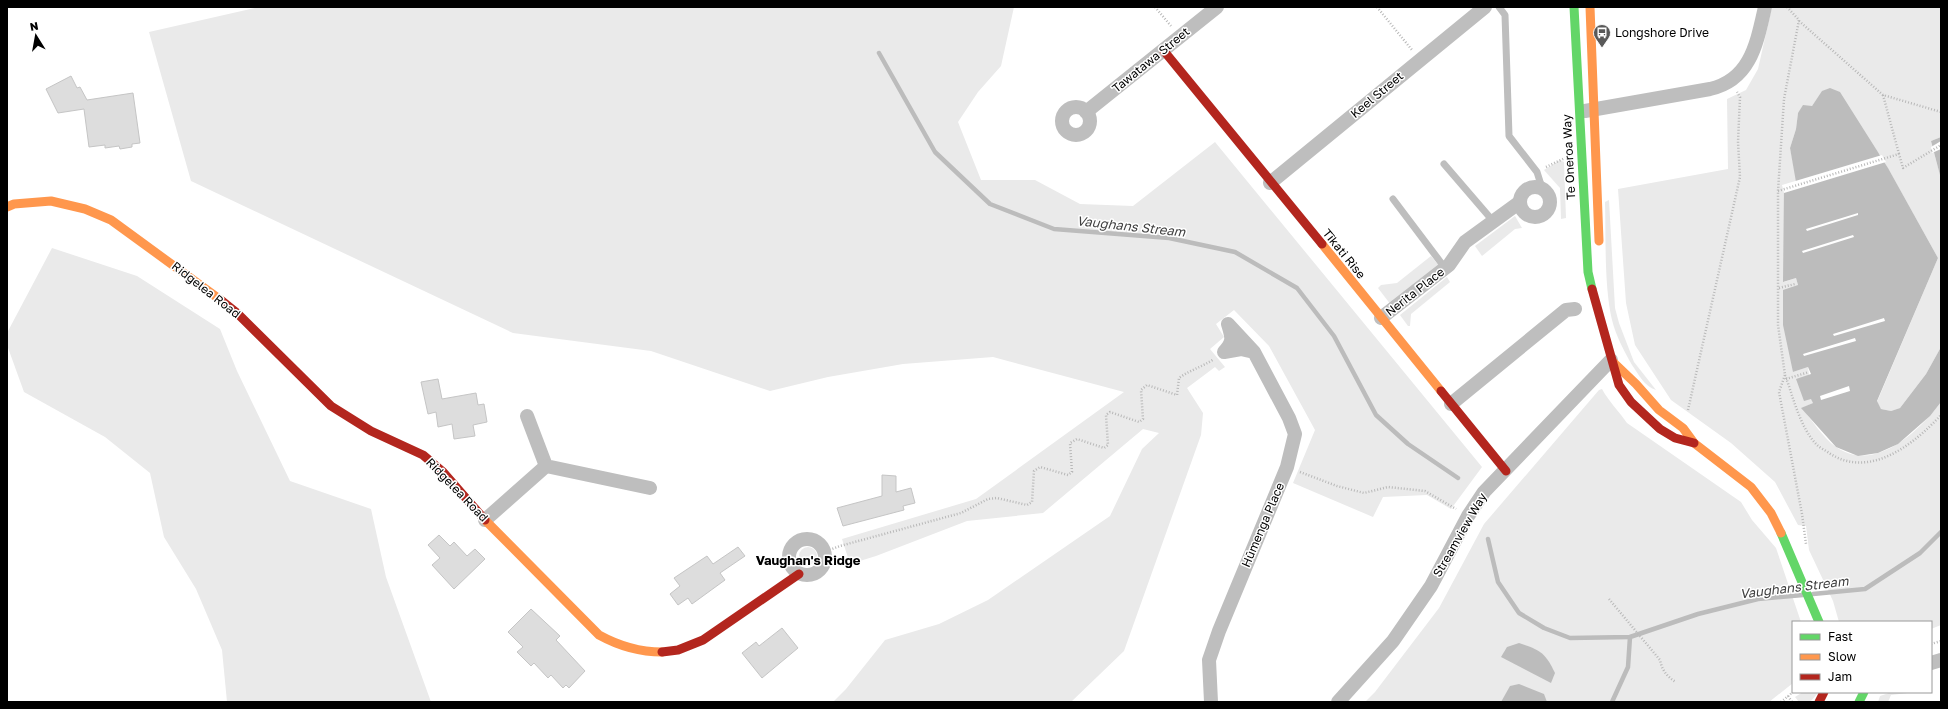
<svg xmlns="http://www.w3.org/2000/svg" width="1948" height="709" font-family="'Golos Text',sans-serif">
<style>
.green{fill:#eaeaea}
.water{fill:#bcbcbc}
.pier{fill:#fff}
.lines{fill:none;stroke-linecap:round;stroke-linejoin:round}
.stream{stroke:#bcbcbc;stroke-width:4.5}
.building{fill:#ddd;stroke:#c5c5c5}
.path{stroke:#b8b8b8;stroke-width:2.5;stroke-dasharray:1 2;stroke-linecap:butt}
.lane{stroke:#bebebe;stroke-width:7}
.street{stroke:#bebebe;stroke-width:14}
.fast{stroke:#63d668;stroke-width:9}
.slow{stroke:#ff974d;stroke-width:9}
.jam{stroke:#b3261e;stroke-width:9}
.labels{text-anchor:middle;stroke-width:3;stroke-linejoin:round;paint-order:stroke}
.poi-label{font-size:12px;fill:#000;stroke:#fff;text-anchor:start}
.street-label{font-size:12px;fill:#000;stroke:#fff}
.water-label{font-size:13px;font-style:italic;fill:#414141;stroke:#fff}
.neighbourhood-label{font-size:13px;font-weight:bold;fill:#000;stroke:#fff}
</style>
<rect width="100%" height="100%" fill="#fff"/>
<g class="green">
<polygon points="259,7 1014,7 1001,66 978,92 958,122 981,180 1035,180 1080,204 1133,206 1215,142 1482,467 1451,509 1427,495 1383,497 1373,517 1293,483 1315,430 1269,346 1234,310 1216,324 1224,337 1210,349 1225,367 1219,371 1215,367 1187,388 1203,413 1201,435 1124,651 1071,702 833,702 846,689 885,640 939,624 988,600 1110,516 1142,449 1159,433 1143,429 1043,513 967,521 876,556 850,564 842,539 976,499 1124,392 993,357 903,364 828,377 770,391 651,351 513,333 191,181 149,32"/>
<path d="M1772,7H1941V137L1931,141L1941,179V347L1926,374L1900,408L1891,411L1881,409L1877,402L1938,258L1881,156L1822,92L1812,106L1798,113L1796,129L1790,148L1797,182L1784,282L1796,278L1798,285L1793,372L1808,367L1813,403L1802,408C1812,420 1823,438 1836,447C1875,474 1919,431 1941,402V625L1931,629V622H1839L1833,601L1809,550L1806,526L1798,525L1775,482L1731,443L1671,400L1635,345L1626,303L1618,189L1728,169L1727,99L1746,90L1758,69Z"/>
<polygon points="1560,160 1564,162 1566,218 1561,219 1560,188 1544,170"/>
<path d="M1609,200L1615,308L1619,323L1634,362L1656,390C1644,386 1639,375 1632,365C1624,351 1616,336 1612,320C1604,286 1606,238 1605,202Z"/>
<polygon points="1515,216 1522,228 1515,229 1482,256 1475,246"/>
<polygon points="52,248 137,276 220,329 237,371 290,481 371,509 386,577 431,702 227,702 222,650 196,589 164,537 150,473 105,437 24,392 7,345 7,333"/>
<polygon points="1431,256 1440,267 1391,305 1378,288 1381,285 1397,283"/>
<polygon points="1447,277 1450,282 1411,314 1410,326 1408,326 1400,315"/>
<path d="M1602,389C1609,402 1619,411 1627,423L1741,502L1752,520L1776,548L1801,622H1793V683L1769,702H1365L1375,692L1439,608L1484,524L1599,390Z"/>
<circle cx="808" cy="556" r="9"/>
<polygon points="1803,692 1819,692 1810,702 1799,702 1795,697"/>
<polygon points="1892,692 1908,693 1891,695 1888,702 1878,702 1880,696"/>
</g>
<g class="water">
<polygon points="1830,88 1840,92 1888,168 1938,258 1877,401 1881,409 1891,411 1900,408 1926,374 1941,347 1941,402 1930,416 1898,444 1878,453 1858,456 1836,447 1801,408 1813,403 1811,399 1804,401 1796,379 1811,374 1808,367 1793,372 1783,325 1783,290 1798,285 1796,278 1783,282 1784,187 1796,182 1790,148 1796,129 1798,113 1803,105 1812,106 1822,91"/>
<polygon points="1941,137 1941,179 1931,141"/>
<path d="M1519,643C1540,650 1545,652 1555,673L1551,683L1501,657L1507,647Z"/>
<polygon points="1519,684 1544,694 1547,702 1501,702 1510,686"/>
</g>
<g class="pier">
<polygon points="1941,141 1941,149 1932,153 1931,147"/>
<polygon points="1882,155 1886,162 1784,193 1782,185"/>
<polygon points="1858,213 1858,215 1807,231 1806,229"/>
<polygon points="1853,235 1854,237 1803,253 1802,251"/>
<polygon points="1884,318 1885,321 1834,336 1833,334"/>
<polygon points="1855,338 1856,341 1804,356 1803,354"/>
<polygon points="1849,386 1850,391 1821,400 1820,396"/>
</g>
<g class="lines">
<g class="stream">
<polyline points="879,53 935,152 990,204 1054,229 1169,238 1235,252 1297,288 1334,336 1376,415 1408,444 1458,478"/>
<polyline points="1488,539 1498,582 1519,613 1544,628 1570,638 1630,637 1698,614 1758,599 1803,595"/>
<polyline points="1813,594 1865,589 1920,553 1941,532"/>
<polyline points="1612,702 1628,667 1630,637"/>
</g>
</g>
<g class="building">
<polygon points="71,76 77,88 80,87 87,100 133,93 140,143 132,144 132,147 120,149 119,146 105,148 105,145 89,147 84,109 58,113 46,89"/>
<polygon points="438,379 442,399 476,393 478,405 484,404 487,422 473,425 475,436 454,439 452,424 438,427 436,412 428,414 421,382"/>
<polygon points="882,475 896,476 896,492 911,488 915,503 903,506 904,510 843,526 837,508 882,496"/>
<polygon points="439,535 450,546 454,542 467,556 475,549 485,559 454,589 432,565 440,558 428,545"/>
<polygon points="738,547 745,556 720,573 725,580 692,604 688,598 678,605 670,594 680,586 674,578 707,556 713,564"/>
<polygon points="531,609 560,636 556,640 585,671 569,688 566,685 563,688 551,675 548,678 534,663 531,666 517,652 523,647 508,632"/>
<polygon points="782,628 798,648 762,678 742,653 756,642 759,646"/>
</g>
<g class="lines">
<g class="path">
<polyline points="1155,7 1171,26"/>
<polyline points="1377,7 1412,50"/>
<polyline points="1787,7 1799,20 1784,99 1778,191 1778,325 1785,375 1779,392 1802,514 1806,544"/>
<polyline points="1799,21 1883,95 1941,112"/>
<polyline points="1883,95 1899,154"/>
<polyline points="1546,167 1565,158"/>
<polyline points="1778,191 1899,154 1903,168 1941,145"/>
<polyline points="1779,288 1795,284"/>
<path d="M1785,375C1793,396 1800,428 1817,445C1820,448 1825,450 1829,453C1870,480 1914,444 1941,415"/>
<polyline points="1786,379 1809,372"/>
<polyline points="1688,410 1740,177 1738,142 1740,97 1737,92"/>
<polyline points="1300,472 1337,486 1364,493 1388,487 1425,491 1456,509"/>
<path d="M824,552L840,546L961,513L988,499L997,498L1027,505L1032,502L1034,471L1040,467L1068,475L1072,472L1070,443L1077,439L1104,448L1108,445L1106,415L1110,412L1139,422L1143,419L1141,390L1147,385L1177,395L1179,378C1190,370 1202,367 1214,359"/>
<path d="M1609,599L1660,660C1662,670 1667,677 1676,682"/>
<polyline points="1931,644 1941,641"/>
<polyline points="1788,696 1792,702"/>
<polyline points="1781,702 1793,692"/>
</g>
<g class="lane">
<polyline points="1499,7 1505,15 1509,136 1537,172 1542,188"/>
<polyline points="1444,164 1493,221"/>
<polyline points="1393,199 1445,268"/>
</g>
<g class="street">
<circle cx="1076" cy="121" r="14"/>
<path d="M1585,111L1710,89C1751,80 1757,42 1765,7"/>
<polyline points="1086,112 1217,7"/>
<polyline points="1270,183 1485,7"/>
<circle cx="1535" cy="202" r="15"/>
<polyline points="1381,318 1449,265 1465,242 1520,202"/>
<polyline points="1451,404 1566,310 1575,309"/>
<polyline points="527,416 546,466 650,488"/>
<polyline points="485,520 546,466"/>
<circle cx="807" cy="557" r="18"/>
<polyline points="1931,663 1941,660"/>
<path d="M1211,702L1209,660L1219,631L1287,467L1295,434L1289,418L1254,352L1228,324C1232,338 1234,341 1224,352L1241,349L1254,352"/>
<polyline points="1338,702 1393,641 1431,586 1468,516 1484,492 1611,360"/>
</g>
<g class="fast">
<polyline points="1574,7 1588,272 1592,289"/>
<polyline points="1781,533 1819,622"/>
<polyline points="1859,702 1864,692"/>
</g>
<g class="slow">
<polyline points="1590,7 1599,241"/>
<polyline points="7,207 14,204 51,201 85,209 111,220 222,301"/>
<polyline points="1322,244 1441,391"/>
<polyline points="1614,363 1636,384 1659,410 1683,428 1694,443 1751,487 1771,513 1781,533"/>
<path d="M485,520L599,635C619,646 639,652 662,652"/>
</g>
<g class="jam">
<polyline points="1164,51 1322,244"/>
<polyline points="1592,289 1619,385 1631,402 1660,429 1675,438 1694,443"/>
<polyline points="222,301 237,313 331,406 371,431 423,455 443,472 485,520"/>
<polyline points="1441,391 1506,471"/>
<polyline points="662,652 678,650 703,640 799,574"/>
<polyline points="1819,702 1824,692"/>
</g>
</g>
<defs>
<symbol id="bus-pin" viewBox="-11 -11 22 30"><path d="M0 17L-7.5 6A9.5 9.5 0 1 1 7.5 6Z" fill="#595959" stroke="#fff"/><path d="M-5-6H5V4H4V6H2V4H-2V6H-4V4H-5ZM-3.5-4V0h7V-4ZM-3.5 1.2v1.5H-2V1.2ZM2 1.2v1.5H3.5V1.2Z" fill="#fff"/></symbol>
</defs>
<g fill-rule="evenodd">
<use href="#bus-pin" x="1592" y="23" width="20" height="27"/>
</g>
<g class="labels">
<g class="poi-label">
<text x="1615" y="37">Longshore Drive</text>
</g>
<g class="street-label">
<text transform="translate(1151 60) rotate(-39)" y="4">Tawatawa Street</text>
<text transform="translate(1377 95) rotate(-40)" y="4">Keel Street</text>
<text transform="translate(1569 157) rotate(-93)" y="4">Te Oneroa Way</text>
<text transform="translate(1344 254) rotate(51)" y="4">Tīkati Rise</text>
<text transform="translate(206 290) rotate(38)" y="4">Ridgelea Road</text>
<text transform="translate(1415 292) rotate(-38)" y="4">Nerita Place</text>
<text transform="translate(457 490) rotate(46)" y="4">Ridgelea Road</text>
<text transform="translate(1263 525) rotate(-67)" y="4">Hūmenga Place</text>
<text transform="translate(1460 535) rotate(-60)" y="4">Streamview Way</text>
</g>
<g class="water-label">
<text transform="translate(1131 226) rotate(6)" y="5">Vaughans Stream</text>
<text transform="translate(1794 587) rotate(-7)" y="5">Vaughans Stream</text>
</g>
<g class="neighbourhood-label">
<text x="808" y="565">Vaughan's Ridge</text>
</g>
</g>
<rect width="1948" height="709" fill="none" stroke="#000000" stroke-width="16"/>
<rect x="1792" y="621" width="140" height="72" fill="#ffffff" stroke="#999999"/>
<rect x="1800" y="634" width="20" height="6" fill="#63d668" stroke="#999999"/>
<text x="1828" y="641" font-size="12" fill="#000000">Fast</text>
<rect x="1800" y="654" width="20" height="6" fill="#ff974d" stroke="#999999"/>
<text x="1828" y="661" font-size="12" fill="#000000">Slow</text>
<rect x="1800" y="674" width="20" height="6" fill="#b3261e" stroke="#999999"/>
<text x="1828" y="681" font-size="12" fill="#000000">Jam</text>
<g transform="translate(36 36) rotate(349)" stroke="#ffffff" stroke-width="3" paint-order="stroke">
<path d="M0-3L7 15L0 10L-7 15Z" fill="#000000"/>
<text y="-6" font-size="11" font-weight="bold" text-anchor="middle" fill="#000000">N</text>
</g>
</svg>
